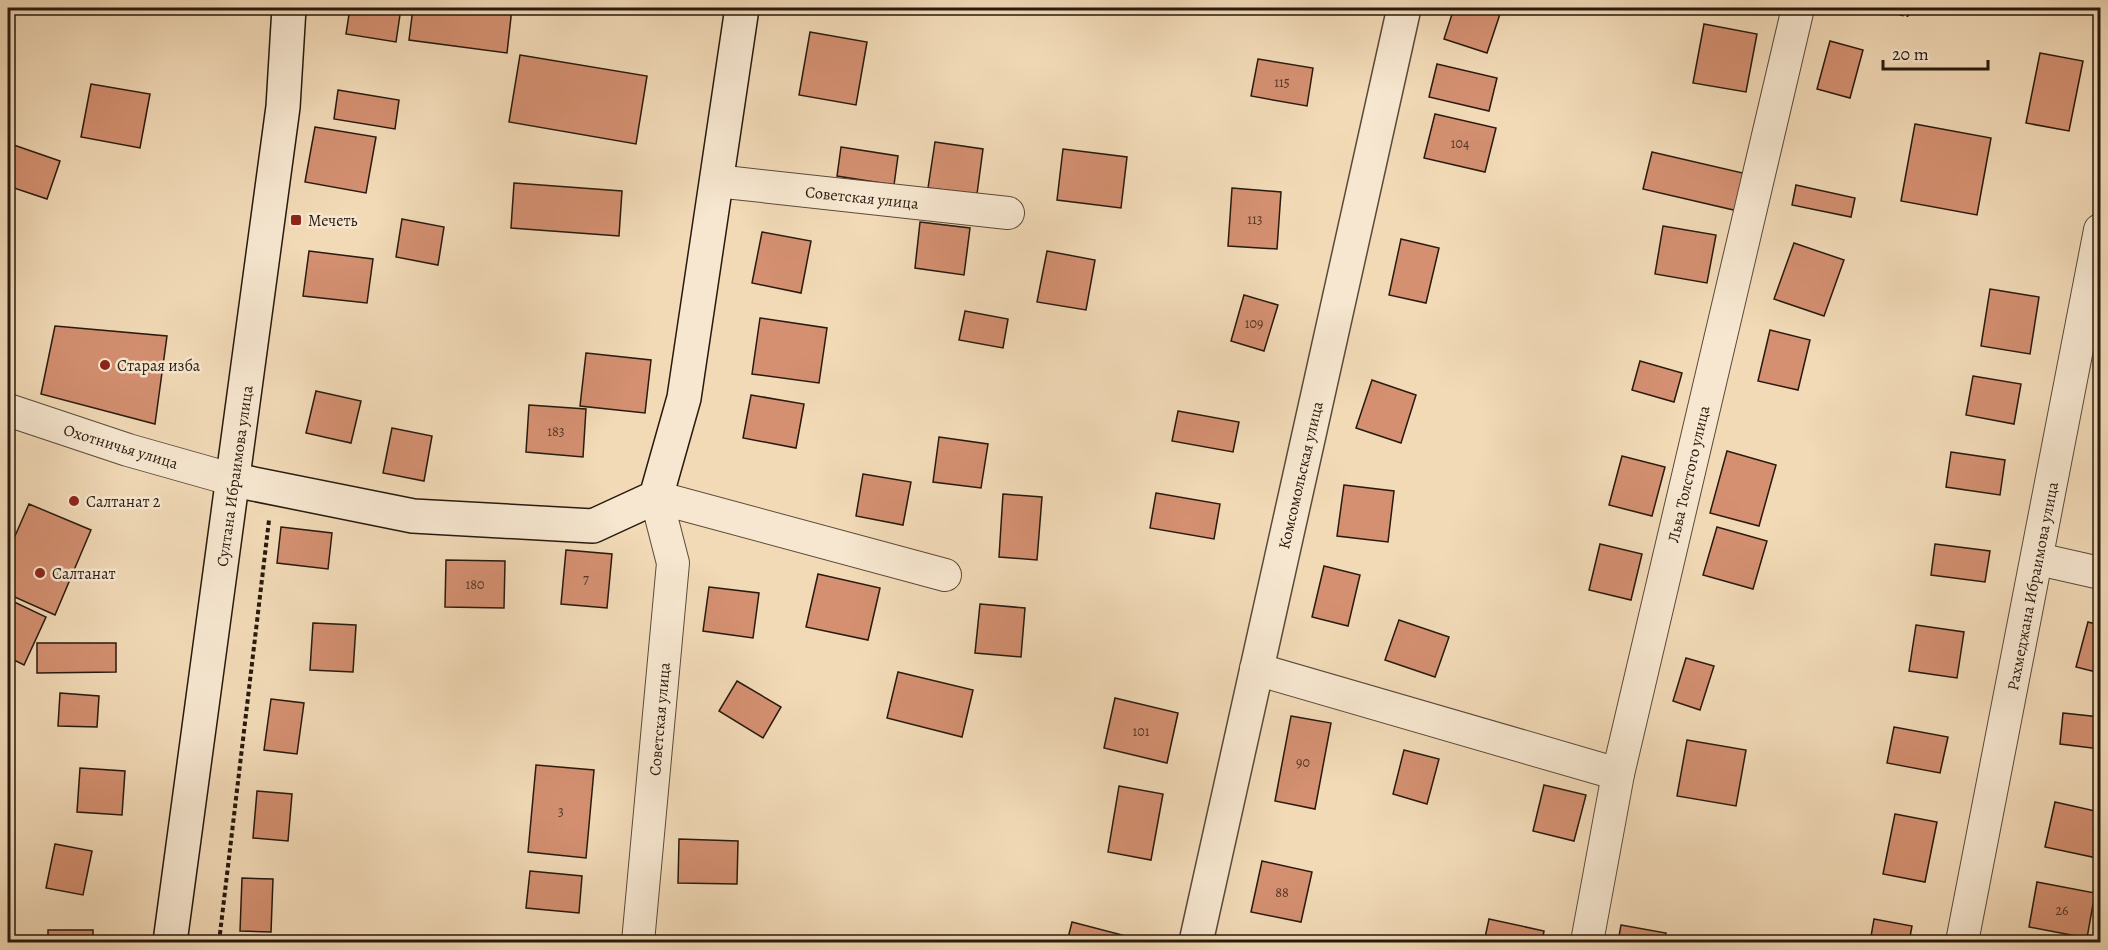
<svg xmlns="http://www.w3.org/2000/svg" width="2108" height="950" font-family="Alegreya,serif">
<style>
.building{fill:#d49071;stroke:#281a0e;stroke-width:1.5}
.lines{fill:none;stroke-linecap:round;stroke-linejoin:round}
.minor-casing{stroke:#5a4a38;stroke-width:34}
.tertiary-casing{stroke:#5a4a38;stroke-width:36}
.secondary-casing{stroke:#281a0e;stroke-width:36}
.path{stroke:#281a0e;stroke-width:4;stroke-dasharray:4.5 3;stroke-linecap:butt}
.minor{stroke:#f7e7d0;stroke-width:32}
.tertiary{stroke:#f7e7d0;stroke-width:33}
.secondary{stroke:#f7e7d0;stroke-width:33}
.poi-dot{fill:#8f2418;stroke:#f7e7d0;stroke-width:2}
.labels{text-anchor:middle;stroke-width:5;stroke-linejoin:round;paint-order:stroke}
.number-label{font-size:14px;fill:#533827}
.street-label{font-size:16px;fill:#281a0e;stroke:#f7e7d0}
.poi-label{font-size:16px;fill:#281a0e;stroke:#f7e7d0;text-anchor:start}
</style>
<rect width="100%" height="100%" fill="#f2dab7"/>
<filter id="stains"><feTurbulence type="fractalNoise" baseFrequency=".00333" numOctaves="4"/><feColorMatrix values="0 0 0 0 .2 0 0 0 0 .09 0 0 0 0 .02 0 0 0 .5 -.17"/></filter>
<radialGradient id="worn" r=".72"><stop offset=".6" stop-color="#630" stop-opacity="0"/><stop offset="1" stop-color="#630" stop-opacity=".3"/></radialGradient>
<g class="building">
<polygon points="350,8 401,8 396,42 346,34"/>
<polygon points="413,8 512,8 507,53 409,40"/>
<polygon points="1454,8 1502,8 1487,53 1444,39"/>
<polygon points="1704,24 1757,34 1746,92 1693,83"/>
<polygon points="810,32 867,42 856,105 799,95"/>
<polygon points="1830,41 1863,50 1850,98 1817,89"/>
<polygon points="2040,53 2083,61 2069,131 2026,123"/>
<polygon points="520,55 647,76 636,144 509,122"/>
<polygon points="1258,59 1313,68 1307,106 1251,96"/>
<polygon points="1437,64 1497,78 1489,111 1429,97"/>
<polygon points="91,84 150,94 140,148 81,137"/>
<polygon points="338,90 399,100 395,129 334,119"/>
<polygon points="1435,114 1496,128 1485,172 1424,158"/>
<polygon points="1915,124 1991,138 1977,215 1901,201"/>
<polygon points="315,127 376,137 366,193 305,182"/>
<polygon points="935,142 983,149 977,194 928,188"/>
<polygon points="8,143 60,161 47,199 8,186"/>
<polygon points="841,147 898,156 894,185 837,176"/>
<polygon points="1063,149 1127,157 1121,208 1057,200"/>
<polygon points="1652,152 1747,174 1738,211 1643,189"/>
<polygon points="514,183 622,191 619,236 511,228"/>
<polygon points="1796,185 1855,198 1851,217 1792,205"/>
<polygon points="1232,188 1281,192 1277,249 1228,246"/>
<polygon points="402,219 444,227 438,265 396,257"/>
<polygon points="920,222 970,228 964,275 915,268"/>
<polygon points="1663,226 1716,235 1707,283 1655,274"/>
<polygon points="762,232 811,241 801,293 752,283"/>
<polygon points="1401,239 1439,248 1426,303 1389,295"/>
<polygon points="1794,243 1844,260 1824,316 1774,299"/>
<polygon points="309,251 373,259 367,303 303,296"/>
<polygon points="1047,251 1095,260 1086,310 1037,302"/>
<polygon points="1990,289 2039,297 2030,354 1981,346"/>
<polygon points="1244,295 1278,305 1264,351 1231,341"/>
<polygon points="965,311 1008,319 1003,348 959,340"/>
<polygon points="760,318 827,328 819,383 752,374"/>
<polygon points="55,326 167,336 155,424 41,394"/>
<polygon points="1770,330 1810,340 1798,390 1758,381"/>
<polygon points="586,353 651,360 645,413 580,406"/>
<polygon points="1640,361 1682,373 1674,402 1632,390"/>
<polygon points="1973,376 2021,384 2014,424 1966,415"/>
<polygon points="1372,380 1416,395 1401,443 1356,428"/>
<polygon points="316,391 361,401 351,443 306,433"/>
<polygon points="751,395 804,404 796,448 743,438"/>
<polygon points="529,405 586,409 583,457 526,452"/>
<polygon points="1178,411 1239,422 1233,452 1172,441"/>
<polygon points="392,428 432,436 424,481 383,473"/>
<polygon points="939,437 988,444 981,488 933,482"/>
<polygon points="1727,451 1776,465 1759,526 1710,513"/>
<polygon points="1951,452 2005,460 2000,495 1946,487"/>
<polygon points="1622,456 1665,467 1652,516 1609,505"/>
<polygon points="863,474 911,482 903,525 856,516"/>
<polygon points="1344,485 1394,491 1388,542 1337,536"/>
<polygon points="1156,493 1220,504 1214,539 1150,528"/>
<polygon points="1003,494 1042,497 1037,560 999,557"/>
<polygon points="29,504 91,530 55,615 8,594 8,552"/>
<polygon points="281,527 332,533 328,569 277,563"/>
<polygon points="1717,527 1767,541 1753,589 1703,575"/>
<polygon points="1600,544 1642,554 1631,600 1589,590"/>
<polygon points="1935,544 1990,551 1985,582 1931,575"/>
<polygon points="566,550 612,554 607,608 561,604"/>
<polygon points="446,560 505,561 504,608 445,607"/>
<polygon points="1324,566 1360,575 1348,626 1312,617"/>
<polygon points="818,574 880,588 868,640 806,627"/>
<polygon points="709,587 759,593 753,638 703,631"/>
<polygon points="8,599 46,617 24,665 8,657"/>
<polygon points="980,604 1025,608 1021,657 975,653"/>
<polygon points="1399,620 1449,637 1435,677 1385,660"/>
<polygon points="2088,622 2100,625 2100,673 2076,667"/>
<polygon points="313,623 356,625 353,672 310,670"/>
<polygon points="1916,625 1964,632 1957,678 1909,671"/>
<polygon points="37,643 116,643 116,672 37,673"/>
<polygon points="1686,658 1714,666 1700,710 1673,701"/>
<polygon points="898,672 973,690 962,737 887,718"/>
<polygon points="737,681 781,707 763,738 719,711"/>
<polygon points="60,693 99,696 97,727 58,726"/>
<polygon points="1115,698 1178,713 1167,763 1104,748"/>
<polygon points="271,699 304,703 297,754 264,750"/>
<polygon points="2063,713 2100,717 2100,749 2060,744"/>
<polygon points="1291,716 1331,723 1315,809 1275,801"/>
<polygon points="1894,727 1948,737 1940,773 1887,763"/>
<polygon points="1687,740 1746,750 1736,806 1677,796"/>
<polygon points="1404,750 1439,759 1427,804 1393,794"/>
<polygon points="536,765 594,770 586,858 528,852"/>
<polygon points="80,768 125,771 122,815 77,812"/>
<polygon points="1544,785 1586,795 1574,841 1533,831"/>
<polygon points="1119,786 1163,794 1151,860 1108,852"/>
<polygon points="257,791 292,794 288,841 253,838"/>
<polygon points="2055,802 2100,812 2100,843 2097,858 2045,847"/>
<polygon points="1895,814 1937,822 1925,882 1883,874"/>
<polygon points="679,839 738,841 737,884 678,883"/>
<polygon points="55,844 92,851 83,895 46,888"/>
<polygon points="1262,861 1312,872 1301,922 1251,912"/>
<polygon points="530,871 582,876 579,913 526,908"/>
<polygon points="242,878 273,879 271,932 240,931"/>
<polygon points="2037,882 2095,893 2087,938 2029,927"/>
<polygon points="1489,919 1544,931 1542,942 1484,942"/>
<polygon points="1874,919 1912,926 1909,942 1870,942"/>
<polygon points="1072,922 1126,936 1125,942 1067,942"/>
<polygon points="1621,925 1666,933 1664,942 1618,942"/>
<rect x="48" y="930" width="45" height="12"/>
<polygon points="662,937 685,939 685,942 661,942"/>
</g>
<g class="lines">
<defs>
<g id="minor">
<polyline points="716,181 1008,213"/>
<polyline points="8,410 128,450 234,480"/>
<polyline points="2038,559 2100,573"/>
<polyline points="1256,669 1618,774"/>
<polyline points="638,942 673,563 656,497 945,575"/>
<polyline points="1587,942 1618,774 1798,8"/>
<polyline points="1962,942 2100,230"/>
</g>
<polyline id="tertiary" points="1196,942 1404,8"/>
<g id="secondary">
<polyline points="234,480 413,516 593,526 656,497 684,398 742,8"/>
<polyline points="170,942 283,107 289,8"/>
</g>
</defs>
<use href="#minor" class="minor-casing"/>
<use href="#tertiary" class="tertiary-casing"/>
<use href="#secondary" class="secondary-casing"/>
<g class="path">
<polyline points="689,8 706,11"/>
<polyline points="1870,8 1907,15 1914,8"/>
<polyline points="219,942 269,520"/>
</g>
<use href="#minor" class="minor"/>
<use href="#tertiary" class="tertiary"/>
<use href="#secondary" class="secondary"/>
</g>
<g class="poi-dot">
<rect x="290" y="214" width="12" height="12" rx="3"/>
<circle cx="105" cy="365" r="6"/>
<circle cx="74" cy="501" r="6"/>
<circle cx="40" cy="573" r="6"/>
</g>
<g class="labels">
<g class="number-label">
<text x="1282" y="87">115</text>
<text x="1460" y="148">104</text>
<text x="1255" y="224">113</text>
<text x="1254" y="328">109</text>
<text x="556" y="436">183</text>
<text x="586" y="584">7</text>
<text x="475" y="589">180</text>
<text x="1141" y="736">101</text>
<text x="1303" y="767">90</text>
<text x="561" y="816">3</text>
<text x="1282" y="897">88</text>
<text x="2062" y="915">26</text>
</g>
<g class="street-label">
<text transform="translate(862 197) rotate(6)" y="6">Советская улица</text>
<text transform="translate(121 446) rotate(17)" y="6">Охотничья улица</text>
<text transform="translate(1688 474) rotate(-77)" y="6">Льва Толстого улица</text>
<text transform="translate(1300 475) rotate(-77)" y="6">Комсомольская улица</text>
<text transform="translate(234 476) rotate(-82)" y="6">Султана Ибраимова улица</text>
<text transform="translate(2032 586) rotate(-79)" y="6">Рахмеджана Ибраимова улица</text>
<text transform="translate(659 719) rotate(-85)" y="6">Советская улица</text>
</g>
<g class="poi-label">
<text x="308" y="226">Мечеть</text>
<text x="117" y="371">Старая изба</text>
<text x="86" y="507">Салтанат 2</text>
<text x="52" y="579">Салтанат</text>
</g>
</g>
<rect width="2108" height="950" fill="none" stroke="#f2dab7" stroke-width="30"/>
<rect x="9" y="9" width="2090" height="932" fill="none" stroke="#281a0e" stroke-width="3"/>
<rect x="15" y="15" width="2078" height="920" fill="none" stroke="#281a0e" stroke-width="1.5"/>
<path d="M1883 60v9h105v-9" fill="none" stroke="#281a0e" stroke-width="3"/>
<text x="1892" y="60" font-size="18" fill="#281a0e" stroke="#f7e7d0" stroke-width="4.5" paint-order="stroke">20 m</text>
<rect width="100%" height="100%" filter="url(#stains)"/>
<rect width="100%" height="100%" fill="url(#worn)"/>
</svg>
